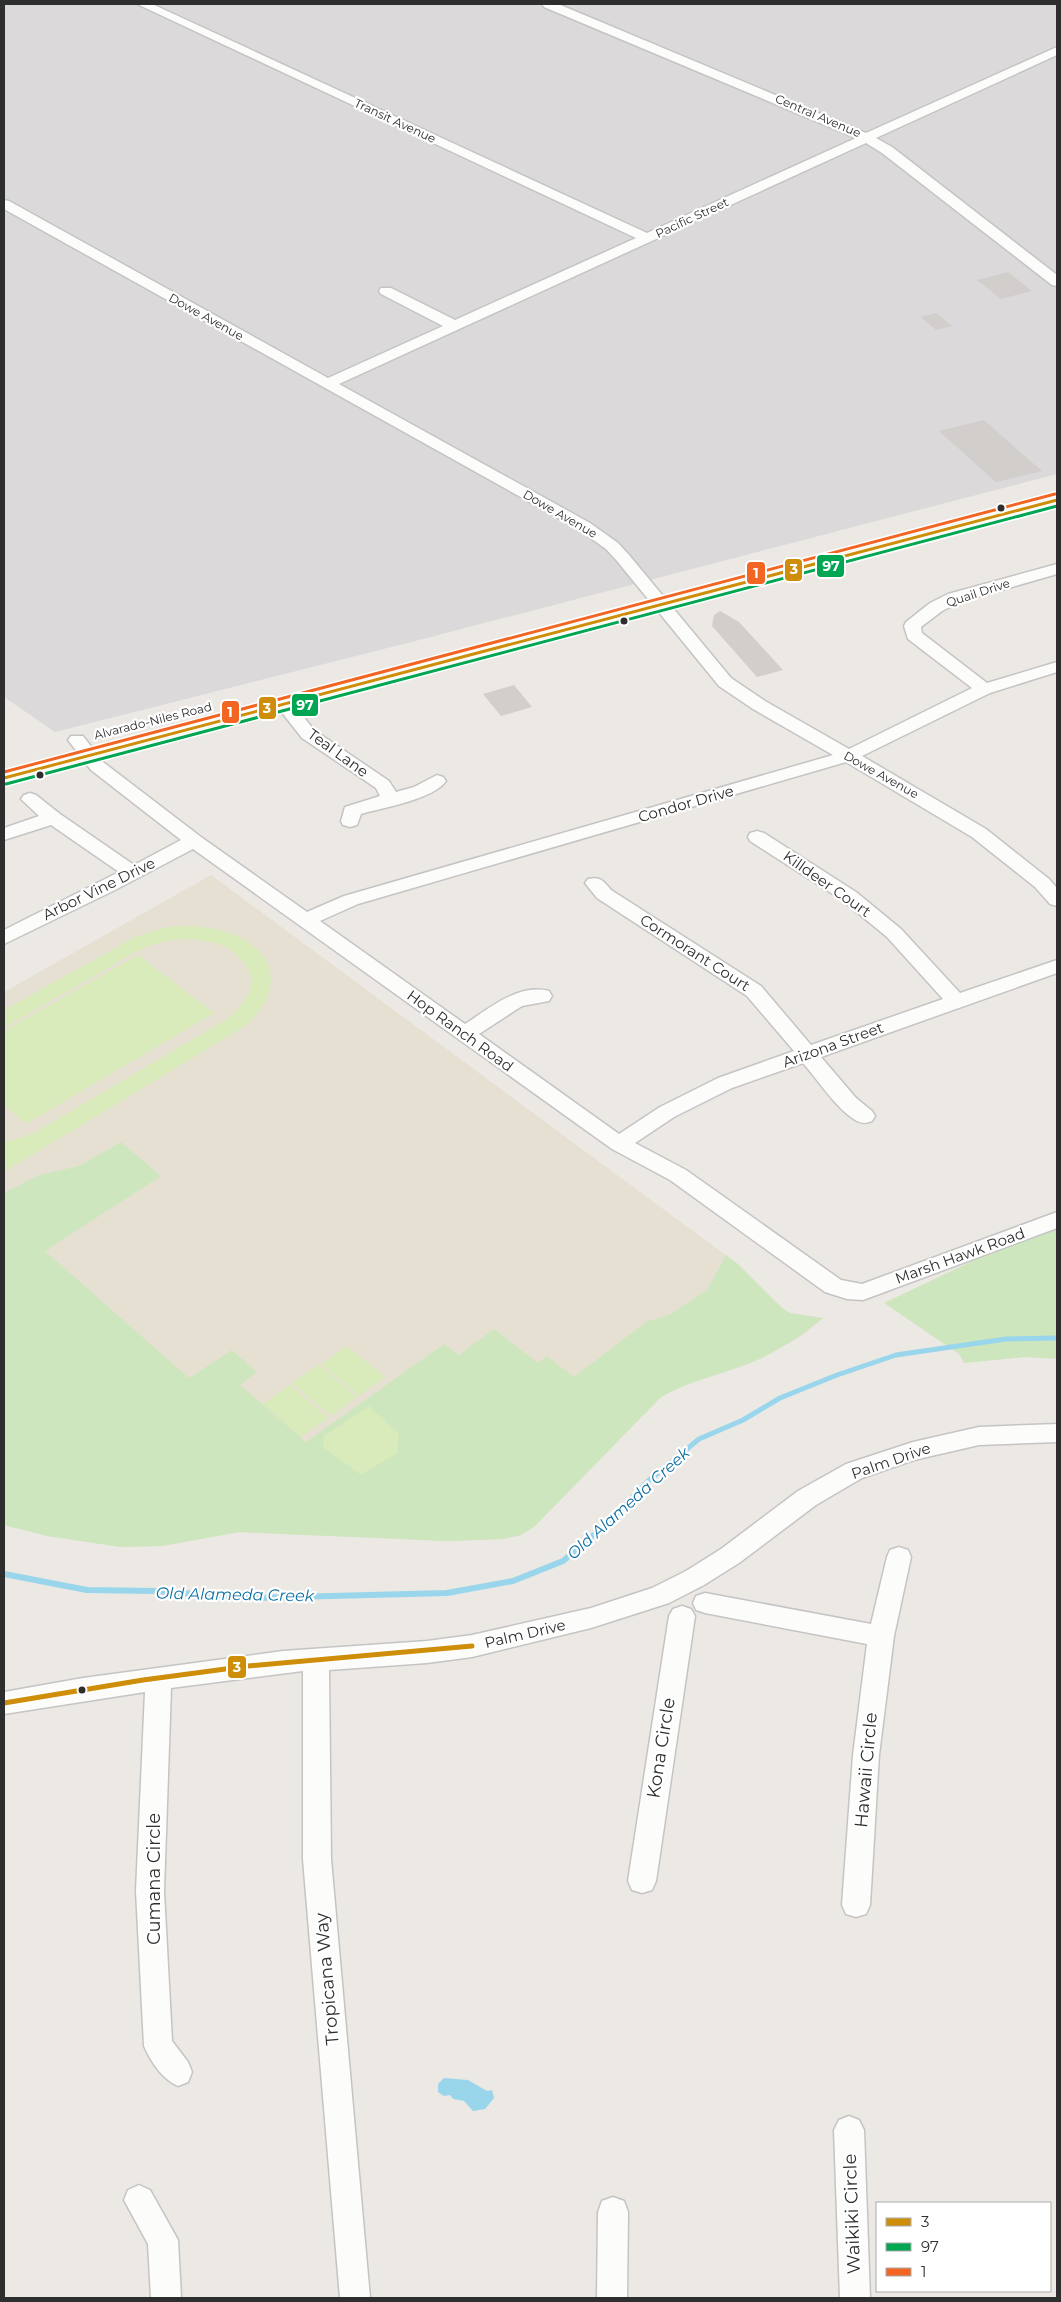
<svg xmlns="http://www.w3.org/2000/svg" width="1061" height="2302" font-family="Montserrat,sans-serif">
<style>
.industrial{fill:#dcd9db}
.education{fill:#e6e0d3}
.green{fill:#cee6be}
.pitch{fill:#d9eabb}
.water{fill:#99d6ec}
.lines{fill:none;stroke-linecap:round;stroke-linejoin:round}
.stream-far1{stroke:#99d6ec;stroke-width:5}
.stream{stroke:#99d6ec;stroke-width:6}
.building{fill:#d1cecb}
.minor-casing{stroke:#c5c4c5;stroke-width:3}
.major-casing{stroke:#c6c5c4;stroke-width:2}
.minor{fill:#fcfcfb;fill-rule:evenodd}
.major{fill:#e8e4d6;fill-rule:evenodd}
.bus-1-far1-casing{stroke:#fff;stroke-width:6}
.bus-1-casing{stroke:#fff;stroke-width:9}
.bus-2-casing{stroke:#fff;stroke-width:6}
.bus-3-casing{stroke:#fff;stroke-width:6}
.bus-1-far1{stroke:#cf8e09;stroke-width:3}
.bus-1{stroke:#cf8e09;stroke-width:5}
.bus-2{stroke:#00a651;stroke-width:3}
.bus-3{stroke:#f26522;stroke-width:3}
.bus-dot{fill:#2e2e2e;stroke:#fff;stroke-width:2}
.labels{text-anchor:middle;stroke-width:4.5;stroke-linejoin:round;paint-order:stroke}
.far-street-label{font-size:12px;fill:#2e2e2e;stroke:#fff}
.street-label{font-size:15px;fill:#2e2e2e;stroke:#fff}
.water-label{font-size:16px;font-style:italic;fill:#0d6fa3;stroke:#fff}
.near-street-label{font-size:18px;fill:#2e2e2e;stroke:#fff}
.line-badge{stroke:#fff;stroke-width:2}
.badge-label{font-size:14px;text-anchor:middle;font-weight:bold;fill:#fff}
</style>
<rect width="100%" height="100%" fill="#ece8e4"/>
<polygon class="industrial" points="4,4 1057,4 1057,474 423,639 55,732 4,697"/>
<polygon class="education" points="211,875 739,1265 782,1308 790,1313 823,1318 802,1336 761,1358 677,1388 661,1397 534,1527 521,1535 503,1539 447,1541 239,1532 162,1546 121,1547 47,1536 4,1525 4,992"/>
<g class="green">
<path d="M121,1142L161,1176L45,1251L189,1378L232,1350L257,1372L240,1385L306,1442L444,1344L459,1355L494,1329L538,1363L547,1356L574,1377L646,1322L671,1314L707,1290L726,1255L739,1265L782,1308L790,1313L823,1318C804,1334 784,1347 762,1358C729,1373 693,1379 661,1397L534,1527L521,1535L503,1539L447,1541L239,1532L162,1546L121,1547L47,1536L4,1525V1193L39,1175L79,1166Z"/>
<polygon points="1057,1226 1057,1359 1025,1357 964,1363 959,1354 884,1303 979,1258"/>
</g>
<g class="pitch">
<path d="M185,926C202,927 219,928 235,935C281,956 281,995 245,1026L4,1172V1143L34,1133L227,1019C241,1007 257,991 249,971C235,938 187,935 158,943C137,949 118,962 100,973C68,991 36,1009 4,1028V1010L135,937L167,927Z"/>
<polygon points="138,955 214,1013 26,1124 4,1105 4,1031"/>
<polygon points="347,1346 385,1377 359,1396 321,1364"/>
<polygon points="319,1365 357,1397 331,1416 292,1383"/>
<polygon points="290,1385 328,1418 301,1437 263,1404"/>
<polygon points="369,1406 399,1434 397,1453 361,1475 323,1447 324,1436"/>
</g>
<path class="water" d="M444,2078L468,2080L487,2091L492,2090L494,2098L485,2109L473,2111L464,2101C459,2099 454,2102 450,2095L444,2096L438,2092V2084Z"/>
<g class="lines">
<polyline class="stream-far1" points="621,1509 647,1482 699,1439 743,1420 780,1398 837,1375 896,1355 1006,1339 1057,1338"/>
<polyline class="stream" points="4,1574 87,1590 154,1591 251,1598 447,1593 513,1581 563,1561 608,1523 622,1508"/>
</g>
<g class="building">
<polygon points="1008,272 1032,291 1001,299 977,280"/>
<polygon points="936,313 952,326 936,330 921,317"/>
<polygon points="984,420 1042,471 996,482 939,431"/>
<polygon points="720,611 739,622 783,670 757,677 712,626 714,615"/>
<polygon points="514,685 532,707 501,716 483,694"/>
</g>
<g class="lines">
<defs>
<g id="minor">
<path d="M137,4H152L647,233L856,138L544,7L542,4H558L866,133L1057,47V55L876,138L892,147L1057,275V286L1052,285L882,153L866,143L339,384L590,523L618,543L629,555L731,678L765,701L849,749L972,688L908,639L904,626L906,622L930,603L948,594L1057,564V574L960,602L942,611L921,627L922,633L987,683L1057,662V672L990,693L862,756L986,829L1049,879L1057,888V906L1050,904L1035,887L972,837L846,762L358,904L320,921L465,1024C489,1009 518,983 549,991L552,996L549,1001L522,1006L479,1034L619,1134L660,1107L718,1078L794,1051L747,996L597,898L585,883L588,879C600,876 604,881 611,890L761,986L811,1045L943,999L887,937L842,900L750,841L748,837L750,833L757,831L764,833L856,892L901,929L960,993L1057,960V973L821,1057L856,1098L872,1111L875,1116L872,1121C867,1123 863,1124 857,1121C836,1109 819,1081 803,1063L732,1088L674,1117L635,1143L686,1170L841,1280L862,1284L1057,1212V1228L863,1300L847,1299L825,1292L670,1180L612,1149L193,849L115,890L4,944V930L119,872L51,825L4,840V828L39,816L21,799L24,795L30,793L36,795L60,814L134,865L181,840L91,770L68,740L71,736H83L103,762L201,837L307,912L344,896L833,755L753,709L719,686L617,561L606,549L578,529L4,209V200L9,201L328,378L443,326L381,294L379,291L381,288H391L455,320L636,238Z"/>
<path d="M285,700L291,701L314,730L389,781L396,792L414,787L437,775L443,777L446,781C434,799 382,808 361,814L357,825L350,827L343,825L341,821L345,807L380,796L376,788L302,738L276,705L279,701Z"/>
<path d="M1057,1424V1442L979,1445L914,1460L862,1478L816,1505L739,1563L704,1585L669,1603L591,1628L472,1657L427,1663L329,1670L331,1859L370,2298H340L303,1859V1671L171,1688L164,1891L172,2041L188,2062L192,2072L188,2082L178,2086C162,2079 151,2062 144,2046L136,1891L145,1692L4,1714V1692L83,1678L283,1651L427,1641L472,1635L591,1608L652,1588L686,1571L721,1549L798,1491L846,1464L913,1442L979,1427Z"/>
<polygon points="899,1547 908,1550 911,1557 894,1636 879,1755 870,1905 866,1914 856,1917 846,1914 842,1905 853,1755 867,1644 705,1613 696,1610 693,1603 696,1596 705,1593 871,1624 887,1557 890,1550"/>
<polygon points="682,1606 691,1609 695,1616 656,1881 652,1890 642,1893 632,1890 628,1881 669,1616 673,1609"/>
<polygon points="849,2116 859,2120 864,2130 870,2298 840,2298 834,2130 839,2120"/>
<polygon points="139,2185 150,2190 178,2240 181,2298 151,2298 148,2244 124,2200 128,2190"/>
<polygon points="613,2197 624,2201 628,2212 627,2298 597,2298 598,2212 602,2201"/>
</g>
<polygon id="major" points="1057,494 1057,506 4,785 4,771"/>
</defs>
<use href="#minor" class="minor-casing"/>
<use href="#major" class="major-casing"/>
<use href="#minor" class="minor"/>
<use href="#major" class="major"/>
<defs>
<polyline id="bus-1-far1" points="4,778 1057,500"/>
<polyline id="bus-1" points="4,1703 143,1680 248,1666 472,1646"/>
<polyline id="bus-2" points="6,784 1057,506"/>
<polyline id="bus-3" points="4,772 1055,494"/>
</defs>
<use href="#bus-1-far1" class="bus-1-far1-casing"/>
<use href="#bus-1" class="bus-1-casing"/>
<use href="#bus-2" class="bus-2-casing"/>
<use href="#bus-3" class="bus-3-casing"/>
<use href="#bus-1-far1" class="bus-1-far1"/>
<use href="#bus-1" class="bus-1"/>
<use href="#bus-2" class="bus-2"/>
<use href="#bus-3" class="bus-3"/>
</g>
<g class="bus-dot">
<circle cx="1001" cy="508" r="4.5"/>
<circle cx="624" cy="621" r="4.5"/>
<circle cx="40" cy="775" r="4.5"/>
<circle cx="82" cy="1690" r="4.5"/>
</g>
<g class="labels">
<g class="far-street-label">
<text transform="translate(818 116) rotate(23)" y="4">Central Avenue</text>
<text transform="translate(395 121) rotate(25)" y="4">Transit Avenue</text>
<text transform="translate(692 218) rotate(-25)" y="4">Pacific Street</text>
<text transform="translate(206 317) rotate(29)" y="4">Dowe Avenue</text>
<text transform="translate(560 514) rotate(30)" y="4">Dowe Avenue</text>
<text transform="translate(978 593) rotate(-18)" y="4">Quail Drive</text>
<text transform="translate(153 721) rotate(-14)" y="4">Alvarado-Niles Road</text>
<text transform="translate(881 775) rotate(29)" y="4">Dowe Avenue</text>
</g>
<g class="street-label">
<text transform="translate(338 753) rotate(36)" y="5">Teal Lane</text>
<text transform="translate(686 804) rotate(-16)" y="5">Condor Drive</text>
<text transform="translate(827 884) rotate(35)" y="5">Killdeer Court</text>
<text transform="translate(99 889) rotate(-26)" y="5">Arbor Vine Drive</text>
<text transform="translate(695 953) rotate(33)" y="5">Cormorant Court</text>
<text transform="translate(460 1031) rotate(36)" y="5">Hop Ranch Road</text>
<text transform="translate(833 1045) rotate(-20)" y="5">Arizona Street</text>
<text transform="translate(960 1256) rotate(-20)" y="5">Marsh Hawk Road</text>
<text transform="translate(891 1461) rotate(-19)" y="5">Palm Drive</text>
<text transform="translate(525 1634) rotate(-13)" y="5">Palm Drive</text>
</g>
<g class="water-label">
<text transform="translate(628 1503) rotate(-42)" y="6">Old Alameda Creek</text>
<text transform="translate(235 1594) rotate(1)" y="6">Old Alameda Creek</text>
</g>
<g class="near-street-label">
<text transform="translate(661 1748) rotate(-81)" y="6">Kona Circle</text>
<text transform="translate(866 1770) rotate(-85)" y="6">Hawaii Circle</text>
<text transform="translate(154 1879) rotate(-90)" y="6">Cumana Circle</text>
<text transform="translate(327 1979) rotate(-95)" y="6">Tropicana Way</text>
<text transform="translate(852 2214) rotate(-92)" y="6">Waikiki Circle</text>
</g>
</g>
<g class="line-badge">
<rect x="816" y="554" width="29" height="24" rx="5" fill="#00a651"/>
<rect x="784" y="558" width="19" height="24" rx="5" fill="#cf8e09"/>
<rect x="746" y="561" width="20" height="24" rx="5" fill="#f26522"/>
<rect x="291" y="693" width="28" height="24" rx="5" fill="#00a651"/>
<rect x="258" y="696" width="19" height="24" rx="5" fill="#cf8e09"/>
<rect x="221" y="700" width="19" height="24" rx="5" fill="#f26522"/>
<rect x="227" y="1655" width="20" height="24" rx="5" fill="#cf8e09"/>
</g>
<g class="badge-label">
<text x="831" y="571">97</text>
<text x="794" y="574">3</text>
<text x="756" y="578">1</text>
<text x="305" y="710">97</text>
<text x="267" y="713">3</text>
<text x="230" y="717">1</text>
<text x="237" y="1672">3</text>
</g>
<rect width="1061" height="2302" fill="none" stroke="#2e2e2e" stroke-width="10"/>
<rect x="876" y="2202" width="175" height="90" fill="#ffffff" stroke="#ababab"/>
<rect x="886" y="2218" width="25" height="8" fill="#cf8e09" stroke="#ababab"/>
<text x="921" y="2227" font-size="15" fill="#2e2e2e">3</text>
<rect x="886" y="2243" width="25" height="8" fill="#00a651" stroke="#ababab"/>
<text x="921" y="2252" font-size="15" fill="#2e2e2e">97</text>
<rect x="886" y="2268" width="25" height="8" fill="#f26522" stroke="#ababab"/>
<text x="921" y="2277" font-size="15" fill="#2e2e2e">1</text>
</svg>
